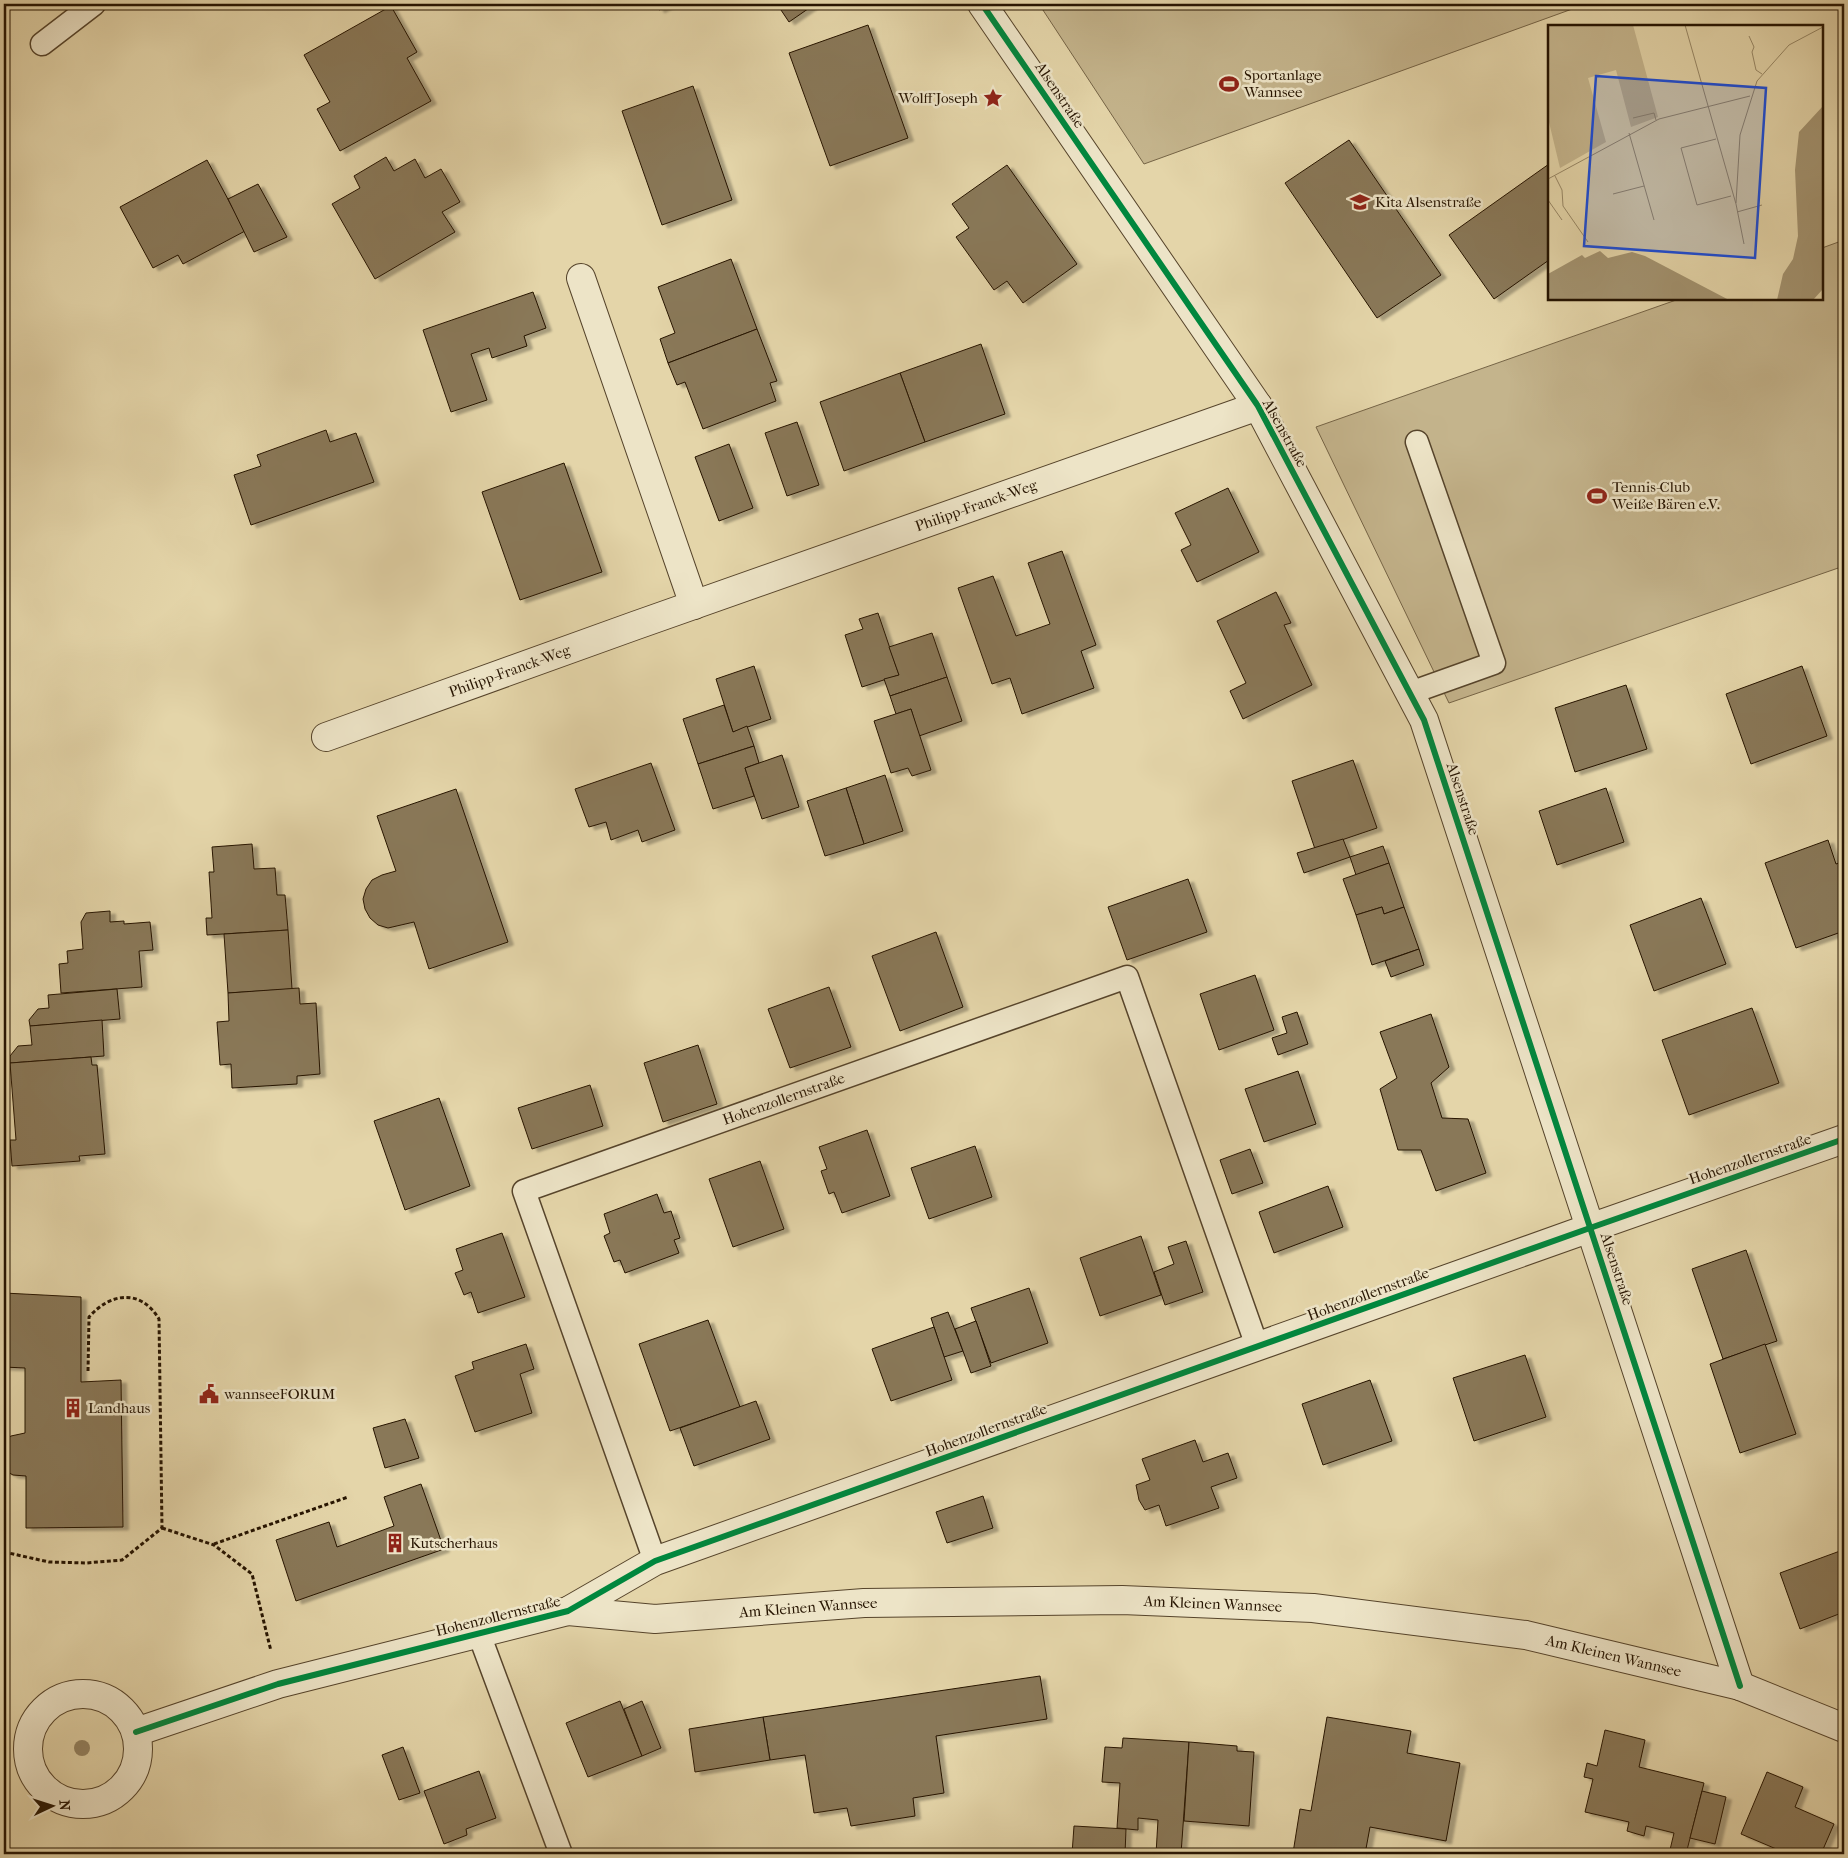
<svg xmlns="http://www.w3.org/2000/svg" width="1848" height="1858" font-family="'IM FELL French Canon',serif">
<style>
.green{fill:#c4b48c;stroke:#756446}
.building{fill:#897858;stroke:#261401;filter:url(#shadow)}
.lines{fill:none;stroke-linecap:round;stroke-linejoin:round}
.service-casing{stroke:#56442b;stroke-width:25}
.minor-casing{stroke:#56442b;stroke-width:30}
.path{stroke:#261401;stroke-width:3;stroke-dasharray:4 2.5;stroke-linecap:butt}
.service{stroke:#ede4c7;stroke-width:22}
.minor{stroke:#ede4c7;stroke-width:28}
.cycleway-casing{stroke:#ede4c7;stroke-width:9}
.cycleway{stroke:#00873e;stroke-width:6}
.tree{fill:#958564}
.labels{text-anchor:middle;stroke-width:5;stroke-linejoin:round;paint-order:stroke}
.poi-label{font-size:15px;fill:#261401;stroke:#ede4c7;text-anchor:start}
.street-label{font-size:15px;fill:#261401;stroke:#ede4c7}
.inset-road{fill:none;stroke:#988866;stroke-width:1}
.view{fill:#1d4ed8;fill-opacity:0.15;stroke:#1d4ed8;stroke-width:2.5}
.inset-edge{fill:none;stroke:#261401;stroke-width:2.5}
</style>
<defs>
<filter id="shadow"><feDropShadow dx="5.5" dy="3" stdDeviation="1" flood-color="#0004"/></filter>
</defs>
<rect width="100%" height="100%" fill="#e4d5a9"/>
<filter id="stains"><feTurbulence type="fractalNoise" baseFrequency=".004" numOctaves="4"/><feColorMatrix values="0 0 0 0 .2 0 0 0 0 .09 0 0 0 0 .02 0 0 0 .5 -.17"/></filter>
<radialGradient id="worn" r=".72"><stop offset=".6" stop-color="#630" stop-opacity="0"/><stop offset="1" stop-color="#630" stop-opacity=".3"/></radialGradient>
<g class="green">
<polygon points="1039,4 1586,4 1144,164"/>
<polygon points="1844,240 1844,566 1449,703 1316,427 1679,299 1822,299 1822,248"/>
</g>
<g class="building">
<polygon points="656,4 670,4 659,10"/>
<polygon points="777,4 815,4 789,22"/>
<polygon points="391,6 417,52 407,58 431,101 340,151 317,109 330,102 304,55"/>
<polygon points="868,25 908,138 830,166 789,53"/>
<polygon points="693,86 732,200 662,225 622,111"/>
<polygon points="1349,140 1441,275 1377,318 1285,183"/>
<polygon points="386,157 394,171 415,159 425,178 441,169 460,202 442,212 455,232 375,279 332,204 360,188 354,176"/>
<polygon points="207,160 245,231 183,264 178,255 153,268 120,207"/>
<polygon points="1549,164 1549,260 1494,299 1449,235"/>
<polygon points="1007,165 1077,264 1023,303 1007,281 994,290 956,237 969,228 952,204"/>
<polygon points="258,184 287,237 254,252 228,199"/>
<polygon points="731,259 757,329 668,363 660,339 675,333 658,287"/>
<polygon points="533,292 546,328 524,336 527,346 492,358 489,348 471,354 487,400 451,412 423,330"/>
<polygon points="757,329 777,381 770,383 776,401 703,429 685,382 677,385 668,363"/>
<polygon points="981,344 1005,414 925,442 900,373"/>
<polygon points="900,373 925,442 844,471 820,402"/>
<polygon points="797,422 819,485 787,496 765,433"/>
<polygon points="326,430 330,442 356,433 374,482 251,525 234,475 261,466 257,455"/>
<polygon points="729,444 753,508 719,521 695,457"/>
<polygon points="564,463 602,572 520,600 482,492"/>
<polygon points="1228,488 1259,552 1197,582 1181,550 1191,545 1175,513"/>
<polygon points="1062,551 1096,645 1081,651 1094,688 1022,714 1010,678 992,684 958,588 993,576 1016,636 1050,624 1028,563"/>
<polygon points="1276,592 1291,623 1284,625 1312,685 1243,719 1230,691 1246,683 1217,621"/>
<polygon points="878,613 899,675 862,687 845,635 863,629 859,619"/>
<polygon points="932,633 947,677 890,696 884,679 899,675 889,647"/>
<polygon points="754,666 771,719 733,732 716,679"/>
<polygon points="1802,666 1827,736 1751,764 1726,694"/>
<polygon points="947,677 962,721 919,736 911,709 896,714 890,696"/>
<polygon points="1626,685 1647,749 1575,772 1555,708"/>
<polygon points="724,705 733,732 747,726 754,746 698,764 683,719"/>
<polygon points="911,709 931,770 912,776 908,768 891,773 874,721"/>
<polygon points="754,746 759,763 745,768 754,796 713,809 698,764"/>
<polygon points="782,755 799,807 762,819 745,768"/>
<polygon points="1353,760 1377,828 1315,849 1292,781"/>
<polygon points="651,763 675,830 642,842 638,830 611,840 606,822 589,827 575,789"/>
<polygon points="885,775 903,831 864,844 846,788"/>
<polygon points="846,788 864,844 825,856 807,801"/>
<polygon points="1606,788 1624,842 1557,865 1539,811"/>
<polygon points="456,789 508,942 429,969 414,922 388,928 378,925 370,918 365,909 363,899 366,889 372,880 382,875 396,871 377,816"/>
<polygon points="1343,839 1350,857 1304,873 1297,853"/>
<polygon points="1828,840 1836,864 1844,861 1844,898 1843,898 1844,903 1844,931 1796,948 1765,863"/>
<polygon points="252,844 254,869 275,868 277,895 285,895 288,930 207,935 206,918 212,918 209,872 214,872 212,847"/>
<polygon points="1383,846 1389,863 1356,875 1350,857"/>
<polygon points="1389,863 1404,907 1384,914 1382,907 1356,915 1343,879"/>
<polygon points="1188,879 1207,932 1127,960 1108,907"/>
<polygon points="1701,898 1726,964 1654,991 1630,925"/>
<polygon points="1382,907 1384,914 1404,907 1419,949 1372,965 1356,915"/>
<polygon points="110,911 110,922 124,921 124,924 150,922 153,950 139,951 142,987 61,993 59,964 68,963 67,951 83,949 81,922 86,913"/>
<polygon points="288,930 292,989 228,993 224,934"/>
<polygon points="936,932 963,1007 900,1031 872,956"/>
<polygon points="1419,949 1424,965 1391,977 1385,961"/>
<polygon points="1255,975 1274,1030 1219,1050 1200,994"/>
<polygon points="829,987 851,1047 790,1068 768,1009"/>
<polygon points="299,988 300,1004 316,1003 320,1074 297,1076 297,1084 232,1088 231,1064 220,1065 217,1022 229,1021 228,993"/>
<polygon points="117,989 120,1019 30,1026 29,1020 38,1009 49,1008 48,995"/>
<polygon points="1752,1008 1779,1083 1689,1115 1662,1040"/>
<polygon points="1297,1012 1308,1044 1278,1055 1272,1038 1287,1033 1282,1017"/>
<polygon points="1431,1014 1449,1067 1431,1083 1442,1118 1468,1119 1486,1173 1436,1191 1421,1150 1398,1150 1380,1089 1397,1078 1380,1032"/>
<polygon points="102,1020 104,1056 10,1063 10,1056 18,1046 32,1045 30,1026"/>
<polygon points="698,1045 717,1104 663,1122 644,1063"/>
<polygon points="91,1057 92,1065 97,1065 105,1154 79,1156 80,1161 12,1166 10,1140 16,1140 10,1063"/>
<polygon points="1298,1071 1316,1124 1264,1142 1245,1089"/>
<polygon points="590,1085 603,1126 532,1149 518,1108"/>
<polygon points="439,1098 470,1186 405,1210 374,1121"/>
<polygon points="867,1130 890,1196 842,1213 834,1192 829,1194 821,1171 827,1169 819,1147"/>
<polygon points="975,1146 992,1197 929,1219 911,1168"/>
<polygon points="1250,1149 1263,1183 1232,1194 1220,1160"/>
<polygon points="760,1161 784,1229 733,1247 709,1179"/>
<polygon points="1328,1186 1343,1227 1274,1253 1259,1212"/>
<polygon points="657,1194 664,1213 671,1211 680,1238 674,1240 679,1253 625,1273 620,1260 614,1262 604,1236 610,1233 604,1214"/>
<polygon points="502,1233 525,1297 478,1313 471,1292 464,1295 455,1273 463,1270 456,1249"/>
<polygon points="1141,1236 1161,1295 1100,1316 1080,1258"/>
<polygon points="1186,1241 1203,1292 1165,1305 1154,1272 1174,1264 1168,1247"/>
<polygon points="1746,1250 1777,1341 1723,1359 1692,1269"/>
<polygon points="1029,1288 1048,1343 991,1363 971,1308"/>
<polygon points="4,1293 81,1297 81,1382 121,1380 123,1527 26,1528 26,1476 13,1475 4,1470 4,1441 11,1436 25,1433 25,1368 4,1367"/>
<polygon points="948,1312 963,1351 944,1357 931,1318"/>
<polygon points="708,1320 740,1407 670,1431 639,1344"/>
<polygon points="976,1321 991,1366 971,1373 955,1329"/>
<polygon points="934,1327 952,1380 891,1401 872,1349"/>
<polygon points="526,1344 534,1369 520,1374 532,1413 475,1432 455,1376 474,1369 472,1362"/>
<polygon points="1765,1344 1796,1434 1740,1453 1710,1364"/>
<polygon points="1525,1355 1546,1417 1474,1441 1453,1378"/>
<polygon points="1370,1380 1392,1441 1323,1465 1302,1404"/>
<polygon points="756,1401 770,1439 694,1466 680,1428"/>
<polygon points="405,1419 419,1458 385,1468 373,1428"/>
<polygon points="1195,1440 1203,1462 1228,1453 1237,1478 1211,1487 1219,1508 1166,1526 1159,1505 1145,1510 1139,1500 1136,1485 1150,1480 1142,1459"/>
<polygon points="421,1484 444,1549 296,1601 276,1540 329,1522 337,1547 394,1526 384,1497"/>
<polygon points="983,1496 993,1528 947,1543 936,1512"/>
<polygon points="1840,1551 1844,1563 1844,1612 1800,1629 1780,1573"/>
<polygon points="1040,1676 1047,1719 936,1736 944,1793 913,1798 915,1816 851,1826 847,1808 814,1813 805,1755 770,1760 763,1717"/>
<polygon points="620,1701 642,1756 588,1777 566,1723"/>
<polygon points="642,1701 661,1748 642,1756 624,1709"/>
<polygon points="763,1717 770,1760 695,1772 689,1729"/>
<polygon points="1327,1717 1411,1731 1407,1753 1460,1763 1446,1841 1370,1827 1365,1854 1293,1853 1300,1809 1311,1811"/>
<polygon points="1605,1730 1645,1740 1639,1767 1704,1783 1686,1854 1669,1854 1674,1833 1646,1826 1644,1836 1627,1831 1629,1822 1585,1812 1593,1779 1584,1777 1587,1763 1597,1766"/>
<polygon points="1123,1738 1189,1742 1181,1854 1156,1854 1158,1820 1138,1818 1138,1830 1117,1828 1120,1783 1102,1782 1105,1747 1122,1748"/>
<polygon points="1189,1742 1237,1746 1237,1751 1254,1752 1249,1826 1184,1821"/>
<polygon points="403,1747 420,1793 399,1800 382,1755"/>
<polygon points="479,1771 496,1818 466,1829 467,1835 444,1844 424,1791"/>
<polygon points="1767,1772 1803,1787 1795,1807 1834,1824 1821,1854 1788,1854 1741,1834"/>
<polygon points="1702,1791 1726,1797 1715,1844 1690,1838"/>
<polygon points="1074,1826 1126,1829 1125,1854 1072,1854"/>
</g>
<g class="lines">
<defs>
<g id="service">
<polyline points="42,44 94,4"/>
<polyline points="1410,693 1494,663 1417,442"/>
<path id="s1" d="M655,1561L524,1191L1127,977L1257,1346"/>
<polyline points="479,1634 561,1854"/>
</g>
<g id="minor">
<polyline points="982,4 1258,406 1424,720 1740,1686"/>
<polyline points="581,278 694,605"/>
<path id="s2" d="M326,737L634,626L1258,406"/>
<path id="s3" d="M568,1611L655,1619L864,1603L1122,1600L1313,1608L1526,1635L1740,1686L1844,1728"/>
<circle cx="83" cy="1749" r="55"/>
<polyline points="136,1732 278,1684 568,1611 655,1561 1590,1228 1844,1139"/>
</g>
</defs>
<use href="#service" class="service-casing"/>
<use href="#minor" class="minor-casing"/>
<g class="path">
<path d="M88,1371L89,1317C111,1292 141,1289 159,1319L162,1528"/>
<polyline points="162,1528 214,1545 252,1574 271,1651"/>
<polyline points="214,1544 348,1497"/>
<polyline points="4,1552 49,1562 86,1563 122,1560 162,1528"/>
</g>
<use href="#service" class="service"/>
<use href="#minor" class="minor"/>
<defs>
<g id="cycleway">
<polyline points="982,4 1258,406 1424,720 1740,1686"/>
<polyline points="136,1732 278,1684 568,1611 655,1561 1590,1228 1844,1139"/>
</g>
</defs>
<use href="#cycleway" class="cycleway-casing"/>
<use href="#cycleway" class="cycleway"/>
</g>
<circle class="tree" cx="82" cy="1748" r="8"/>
<defs>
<symbol id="stadium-bare" viewBox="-9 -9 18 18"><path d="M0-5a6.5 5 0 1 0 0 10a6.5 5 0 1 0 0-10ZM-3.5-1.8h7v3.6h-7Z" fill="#8f2418" stroke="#ede4c7" stroke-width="2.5" paint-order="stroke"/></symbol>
<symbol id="sight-bare" viewBox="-9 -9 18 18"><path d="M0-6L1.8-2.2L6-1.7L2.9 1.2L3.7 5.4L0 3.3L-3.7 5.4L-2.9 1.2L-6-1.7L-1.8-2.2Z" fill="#8f2418" stroke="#ede4c7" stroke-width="2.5" paint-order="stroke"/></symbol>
<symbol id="school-bare" viewBox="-9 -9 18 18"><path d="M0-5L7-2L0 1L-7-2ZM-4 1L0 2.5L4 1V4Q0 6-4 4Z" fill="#8f2418" stroke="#ede4c7" stroke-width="2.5" paint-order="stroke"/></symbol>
<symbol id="civic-bare" viewBox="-9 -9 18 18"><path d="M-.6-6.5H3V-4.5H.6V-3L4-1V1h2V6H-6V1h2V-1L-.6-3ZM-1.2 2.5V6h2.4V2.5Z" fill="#8f2418" stroke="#ede4c7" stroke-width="2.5" paint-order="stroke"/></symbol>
<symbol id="building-bare" viewBox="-9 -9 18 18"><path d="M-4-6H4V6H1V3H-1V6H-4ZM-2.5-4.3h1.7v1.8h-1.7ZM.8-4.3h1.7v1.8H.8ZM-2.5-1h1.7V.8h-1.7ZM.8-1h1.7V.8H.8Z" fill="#8f2418" stroke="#ede4c7" stroke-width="2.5" paint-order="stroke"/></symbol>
</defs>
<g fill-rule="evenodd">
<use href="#stadium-bare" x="1215" y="70" width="28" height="28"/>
<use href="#sight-bare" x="979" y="84" width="28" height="28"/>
<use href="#school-bare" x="1346" y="188" width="28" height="28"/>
<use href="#stadium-bare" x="1583" y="482" width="28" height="28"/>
<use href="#civic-bare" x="195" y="1380" width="28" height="28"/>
<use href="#building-bare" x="59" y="1394" width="28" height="28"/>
<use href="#building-bare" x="381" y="1529" width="28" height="28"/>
</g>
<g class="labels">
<g class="poi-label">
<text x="1244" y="80">Sportanlage<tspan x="1244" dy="17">Wannsee</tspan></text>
<text x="978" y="103" text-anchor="end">Wolff Joseph</text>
<text x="1375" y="207">Kita Alsenstraße</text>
<text x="1612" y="492">Tennis-Club<tspan x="1612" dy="17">Weiße Bären e.V.</tspan></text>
<text x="224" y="1399">wannseeFORUM</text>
<text x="88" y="1413">Landhaus</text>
<text x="410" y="1548">Kutscherhaus</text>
</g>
<g class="street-label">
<text transform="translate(1060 95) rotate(56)" y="5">Alsenstraße</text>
<text transform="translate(1285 433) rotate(61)" y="5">Alsenstraße</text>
<text dy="5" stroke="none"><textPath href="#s2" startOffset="690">Philipp-Franck-Weg</textPath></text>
<text dy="5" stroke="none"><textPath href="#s2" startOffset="195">Philipp-Franck-Weg</textPath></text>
<text transform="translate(1463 799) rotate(72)" y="5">Alsenstraße</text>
<text dy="5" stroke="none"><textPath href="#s1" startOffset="668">Hohenzollernstraße</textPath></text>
<text transform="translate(1750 1159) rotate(-19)" y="5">Hohenzollernstraße</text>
<text transform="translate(1617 1269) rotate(72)" y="5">Alsenstraße</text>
<text transform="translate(1368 1294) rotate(-20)" y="5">Hohenzollernstraße</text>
<text transform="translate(986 1430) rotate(-20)" y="5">Hohenzollernstraße</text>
<text dy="5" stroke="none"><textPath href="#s3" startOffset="646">Am Kleinen Wannsee</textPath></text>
<text dy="5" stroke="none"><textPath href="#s3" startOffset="241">Am Kleinen Wannsee</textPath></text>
<text transform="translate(498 1616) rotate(-14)" y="5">Hohenzollernstraße</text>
<text dy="5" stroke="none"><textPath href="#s3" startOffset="1051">Am Kleinen Wannsee</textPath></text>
</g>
</g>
<g transform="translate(1548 25)">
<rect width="275" height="275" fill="#e4d5a9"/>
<path d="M0,0H85L110,92L83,102L68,45L40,53L58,117L12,143L0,93Z" fill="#c4b48c"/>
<path d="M275,81V264L265,275H229L235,249L245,234L250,211L247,145L251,107ZM52,226L60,233L84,227L97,231L181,275H0V249L34,230L37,233Z" fill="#a39370"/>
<path class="inset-road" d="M137,0L188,179L196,219M201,11L206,22L204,27L208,45L214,49M85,93L106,88L108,95M81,108L106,195M168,114L133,123L149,180L183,171M7,151L14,165L15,181L40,217M0,154L111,94L202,71M65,169L96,161M0,175L14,195M188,178L192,110L209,56L241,20L275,2M189,187L214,180"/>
<path class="view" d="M48,51L218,63L207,233L36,221Z"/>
<rect width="275" height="275" class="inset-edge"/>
</g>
<rect width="1848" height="1858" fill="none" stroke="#e4d5a9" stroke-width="20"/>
<rect x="5" y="5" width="1838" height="1848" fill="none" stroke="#261401" stroke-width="2.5"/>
<rect x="10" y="10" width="1828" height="1838" fill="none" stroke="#261401"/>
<g transform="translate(52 1806) rotate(86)" stroke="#ede4c7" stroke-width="4" paint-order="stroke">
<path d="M0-4L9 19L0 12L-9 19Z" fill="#261401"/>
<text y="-8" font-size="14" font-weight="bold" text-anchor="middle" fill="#261401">N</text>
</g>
<rect width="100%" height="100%" filter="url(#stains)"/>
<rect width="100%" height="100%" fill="url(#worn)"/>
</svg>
